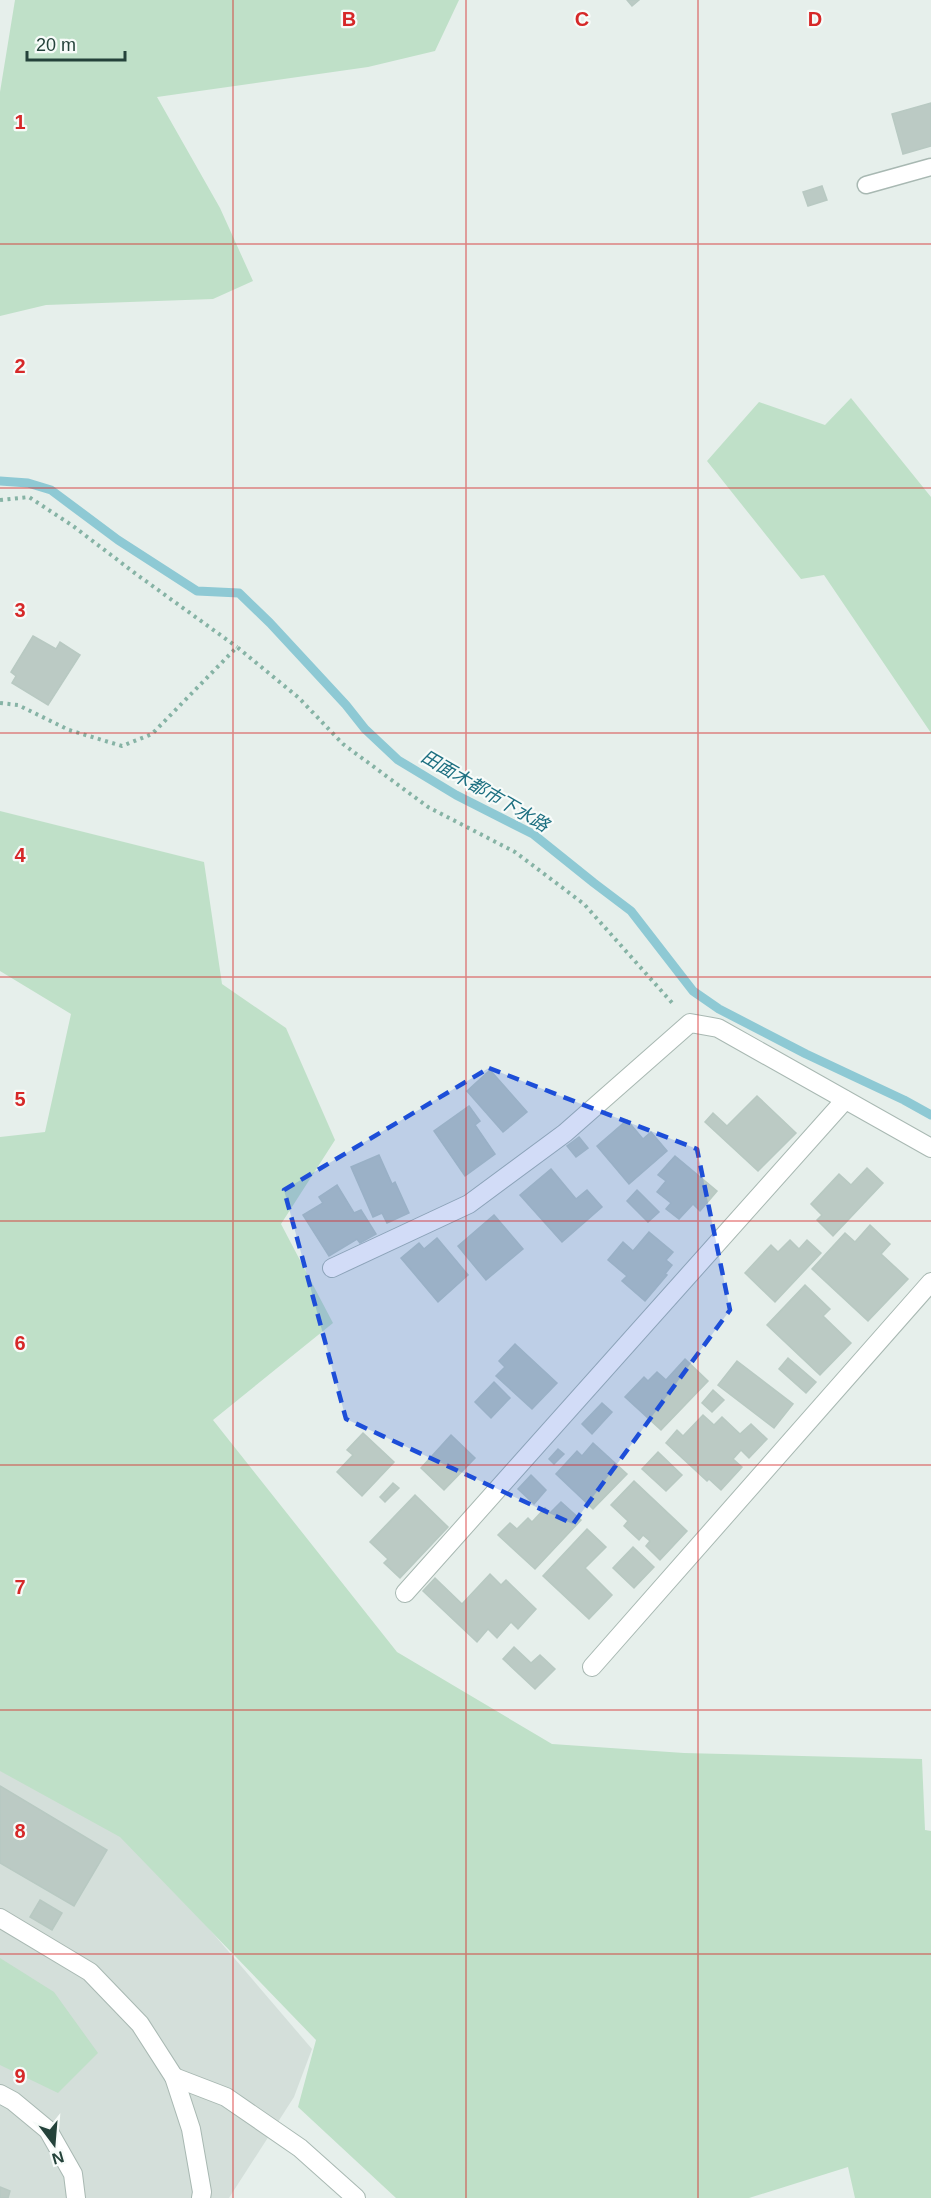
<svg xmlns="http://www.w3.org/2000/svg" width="931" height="2198" font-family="Helvetica,'Noto Sans JP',sans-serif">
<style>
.built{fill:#d4dfda}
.green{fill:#bfe0c8}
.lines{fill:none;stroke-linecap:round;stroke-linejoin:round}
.stream{stroke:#8ec9d4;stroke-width:9}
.building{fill:#bbcac4;stroke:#b8c9c2;stroke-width:1.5}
.service-casing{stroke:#a8b8b2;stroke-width:19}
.minor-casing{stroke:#a8b8b2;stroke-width:20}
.path{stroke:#86b3a5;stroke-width:4;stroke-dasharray:3 4.5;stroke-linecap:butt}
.service{stroke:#fff;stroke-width:16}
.minor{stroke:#fff;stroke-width:18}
.marked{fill:#1d4ed8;fill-opacity:0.2;stroke:#1d4ed8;stroke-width:4.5;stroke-dasharray:12 8;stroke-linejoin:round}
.grid{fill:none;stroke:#d62828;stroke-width:1.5;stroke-opacity:0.55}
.labels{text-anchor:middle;stroke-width:4.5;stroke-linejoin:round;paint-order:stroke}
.water-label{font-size:18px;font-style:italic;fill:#1c6f80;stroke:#f7fbf9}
.grid-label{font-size:20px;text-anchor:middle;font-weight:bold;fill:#d62828;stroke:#f7fbf9;stroke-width:4.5;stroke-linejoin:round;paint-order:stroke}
</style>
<rect width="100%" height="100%" fill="#e6efeb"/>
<polygon class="built" points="0,1762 139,1847 312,2049 294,2097 229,2198 0,2198"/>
<g class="green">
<polygon points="15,0 459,0 435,51 368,67 157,97 220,208 253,281 213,299 46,305 0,316 0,92"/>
<polygon points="851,398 931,497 931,733 824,575 801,579 707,461 759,402 825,425"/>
<polygon points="0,811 204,862 222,984 286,1028 335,1140 281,1224 333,1323 213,1420 397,1652 552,1744 684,1753 922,1759 925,1830 931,1831 931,2198 855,2198 848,2167 749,2198 396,2198 298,2107 316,2040 120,1837 0,1771 0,1137 45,1132 71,1014 0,971"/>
<polygon points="0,1958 54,1992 98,2053 58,2093 0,2065"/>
</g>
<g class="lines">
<polyline class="stream" points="0,481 28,483 51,490 118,540 197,591 239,593 270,623 346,705 365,729 398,760 456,795 533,834 594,883 631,911 693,991 719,1009 806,1054 904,1100 931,1115"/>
</g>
<g class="building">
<polygon points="627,0 639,0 632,6"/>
<polygon points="931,103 931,146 903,154 892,114"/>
<polygon points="822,186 827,200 808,206 803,192"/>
<polygon points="33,636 56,649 60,642 80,655 48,705 12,683 16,676 11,672"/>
<polygon points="490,1070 527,1112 503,1132 467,1091"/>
<polygon points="757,1096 796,1133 758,1171 705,1122 713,1113 727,1126"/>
<polygon points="469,1106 480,1121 475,1125 495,1154 465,1176 434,1131"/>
<polygon points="627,1120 643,1139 651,1132 667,1151 629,1184 597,1146"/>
<polygon points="579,1137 588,1148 576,1157 567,1146"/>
<polygon points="379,1155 392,1184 395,1182 409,1213 387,1223 382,1213 373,1217 351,1167"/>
<polygon points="675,1156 717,1191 700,1211 693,1204 679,1219 666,1209 671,1203 657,1192 666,1181 658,1175"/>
<polygon points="867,1168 883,1183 833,1236 817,1220 822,1215 811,1204 839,1174 851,1185"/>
<polygon points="551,1169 576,1199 587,1190 602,1207 562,1242 520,1195"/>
<polygon points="337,1185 354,1213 361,1210 376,1234 360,1243 357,1239 329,1256 303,1215 323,1203 319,1197"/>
<polygon points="637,1190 659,1212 648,1222 627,1201"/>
<polygon points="494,1215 523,1249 486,1280 458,1246"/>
<polygon points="870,1225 890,1244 881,1254 908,1279 868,1321 812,1269 845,1233 855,1242"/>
<polygon points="649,1232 673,1252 666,1260 672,1265 665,1274 667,1275 645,1301 622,1281 627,1276 608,1260 623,1242 633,1251"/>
<polygon points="437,1238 468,1275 438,1302 401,1258 419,1243 424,1249"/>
<polygon points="790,1240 799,1249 807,1240 821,1253 775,1302 745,1273 771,1245 778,1252"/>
<polygon points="805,1285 830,1309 823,1316 851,1343 820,1375 767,1325"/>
<polygon points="515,1344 557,1383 532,1409 496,1376 505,1367 499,1361"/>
<polygon points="788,1358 816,1382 806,1393 779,1369"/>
<polygon points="685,1359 708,1381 661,1430 625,1397 644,1377 648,1381 657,1372 666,1380"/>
<polygon points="737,1361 793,1404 774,1428 718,1385"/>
<polygon points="494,1382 510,1398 491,1418 475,1402"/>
<polygon points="713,1390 724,1400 712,1412 702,1403"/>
<polygon points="602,1403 612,1412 592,1434 582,1424"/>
<polygon points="703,1415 714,1425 722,1417 740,1434 751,1424 767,1439 749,1458 741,1450 733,1459 742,1467 721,1490 709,1479 707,1481 666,1443 677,1430 683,1436"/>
<polygon points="363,1433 394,1462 362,1496 337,1472 353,1455 347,1450"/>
<polygon points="451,1435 475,1458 444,1490 421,1468"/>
<polygon points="593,1443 627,1474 593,1509 556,1474 577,1451 582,1456"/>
<polygon points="558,1449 564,1454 554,1464 549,1459"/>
<polygon points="658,1452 682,1475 666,1491 642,1469"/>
<polygon points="531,1475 546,1490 534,1504 518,1489"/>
<polygon points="634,1481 687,1531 660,1560 646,1546 650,1541 643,1535 639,1540 624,1526 628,1521 611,1505"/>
<polygon points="393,1483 399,1488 385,1502 380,1497"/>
<polygon points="415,1495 448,1527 400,1578 384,1563 388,1559 370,1542"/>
<polygon points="561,1502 581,1520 535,1569 498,1535 510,1523 517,1529 528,1518 532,1522 545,1508 550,1513"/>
<polygon points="587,1529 606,1547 585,1568 612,1595 589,1619 543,1576"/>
<polygon points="633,1547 654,1567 634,1588 613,1568"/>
<polygon points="490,1574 501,1585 506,1580 536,1609 518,1629 511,1622 497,1638 488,1629 477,1642 423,1591 435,1578 462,1604"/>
<polygon points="514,1647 531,1663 540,1655 555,1669 535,1689 503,1659"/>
<polygon points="0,1786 107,1850 74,1906 0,1863"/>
<polygon points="40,1900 62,1913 52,1930 30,1917"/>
<polygon points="0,2187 10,2191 8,2198 0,2198"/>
</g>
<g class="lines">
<defs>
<polyline id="service" points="866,185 931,167"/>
<g id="minor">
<polyline points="332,1268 469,1204 565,1133 690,1023 718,1028 931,1148"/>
<polyline points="405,1593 845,1100"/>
<polyline points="592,1667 931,1282"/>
<polyline points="0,1918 90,1972 140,2024 174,2077 191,2129 202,2192 201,2198"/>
<polyline points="174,2077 226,2097 300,2148 356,2198"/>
<polyline points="0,2094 13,2101 48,2130 73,2174 76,2198"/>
</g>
</defs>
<use href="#service" class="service-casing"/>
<use href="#minor" class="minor-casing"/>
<g class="path">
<polyline points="0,500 29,497 73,526 136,574 237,647"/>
<polyline points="0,703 18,705 69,730 122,746 152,734 237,647 299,698 343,744 428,807 515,852 584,904 674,1005"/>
</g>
<use href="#service" class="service"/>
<use href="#minor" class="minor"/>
</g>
<path class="marked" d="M489,1068L697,1149L730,1310L573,1524L346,1419L284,1190Z"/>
<path class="grid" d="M233,0V2198M466,0V2198M698,0V2198M0,244H931M0,488H931M0,733H931M0,977H931M0,1221H931M0,1465H931M0,1710H931M0,1954H931"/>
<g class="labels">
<g class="water-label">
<text transform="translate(485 791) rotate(30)" y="6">田面木都市下水路</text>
</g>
</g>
<g class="grid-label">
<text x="349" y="26">B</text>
<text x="582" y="26">C</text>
<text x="815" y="26">D</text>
<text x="20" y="129">1</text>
<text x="20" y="373">2</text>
<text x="20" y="617">3</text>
<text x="20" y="862">4</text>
<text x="20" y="1106">5</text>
<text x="20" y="1350">6</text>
<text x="20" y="1594">7</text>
<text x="20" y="1838">8</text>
<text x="20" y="2083">9</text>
</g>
<g transform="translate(54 2144) rotate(164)" stroke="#f7fbf9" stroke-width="4.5" paint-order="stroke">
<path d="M0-4.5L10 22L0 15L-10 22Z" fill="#24423a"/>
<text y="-9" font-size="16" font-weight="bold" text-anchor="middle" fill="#24423a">N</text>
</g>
<path d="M27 51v9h98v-9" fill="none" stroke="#24423a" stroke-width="3"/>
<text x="36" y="51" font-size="18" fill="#24423a" stroke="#f7fbf9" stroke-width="4.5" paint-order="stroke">20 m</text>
</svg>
